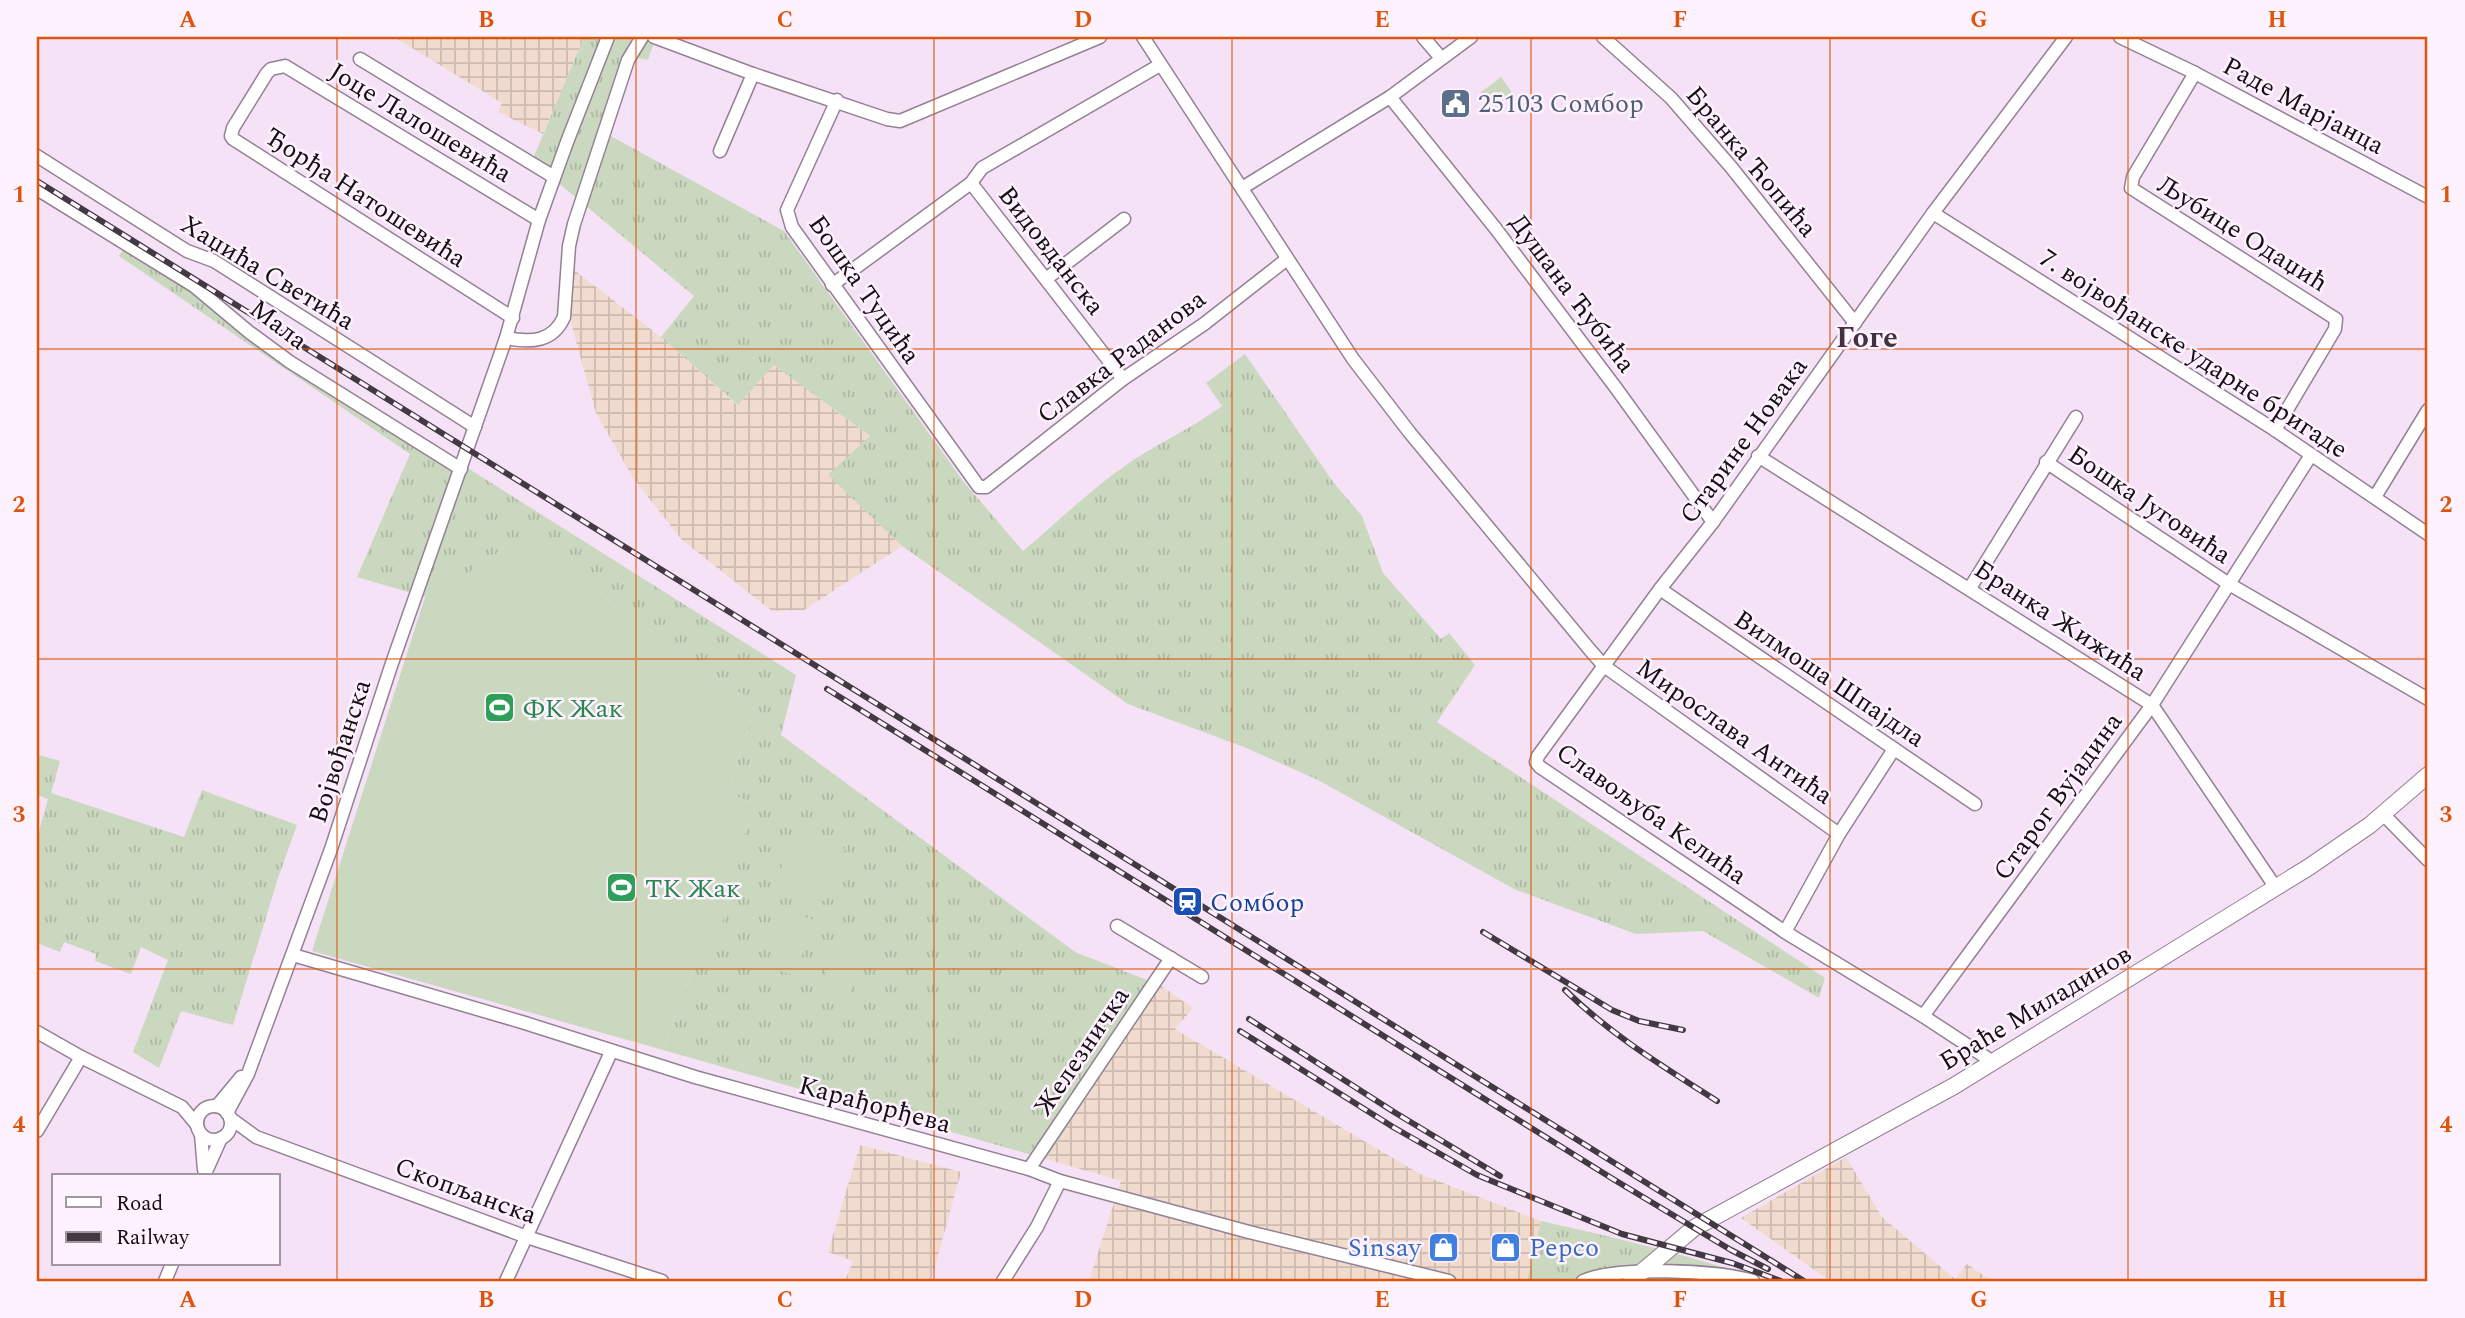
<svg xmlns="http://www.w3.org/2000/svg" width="2465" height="1318" font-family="Spectral,serif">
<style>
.industrial{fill:url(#industrial-grid)}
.grass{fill:url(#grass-tufts)}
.pitch{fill:#cad8bf}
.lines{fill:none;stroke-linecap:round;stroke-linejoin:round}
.minor-casing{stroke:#938194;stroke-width:15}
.major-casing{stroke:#938194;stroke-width:18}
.minor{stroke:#fff;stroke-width:12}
.major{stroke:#fff;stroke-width:16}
.rail-casing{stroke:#423942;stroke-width:6}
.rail{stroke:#fff2ff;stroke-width:3.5;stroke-dasharray:10;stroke-linecap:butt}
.grid{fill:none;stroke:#dd550c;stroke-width:2;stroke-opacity:0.55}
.labels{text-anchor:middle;stroke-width:5;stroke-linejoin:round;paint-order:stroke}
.service-label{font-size:26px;fill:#4e5e75;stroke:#fff2ff;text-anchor:start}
.street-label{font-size:26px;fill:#150e15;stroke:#fff2ff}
.leisure-label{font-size:26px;fill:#27864d;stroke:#fff2ff;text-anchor:start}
.transit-label{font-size:26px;fill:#164399;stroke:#fff2ff;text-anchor:start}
.shop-label{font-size:26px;fill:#366cbe;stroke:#fff2ff;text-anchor:end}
.quarter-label{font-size:30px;font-weight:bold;fill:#413141;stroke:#fff2ff}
.neatline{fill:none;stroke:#dd550c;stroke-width:2.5}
.grid-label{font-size:23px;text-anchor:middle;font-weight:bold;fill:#dd550c}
</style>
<defs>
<pattern id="industrial-grid" width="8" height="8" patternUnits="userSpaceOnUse" patternTransform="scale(1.75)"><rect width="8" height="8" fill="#f1dbcf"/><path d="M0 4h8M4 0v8" fill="none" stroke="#cebbb1"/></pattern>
<pattern id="grass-tufts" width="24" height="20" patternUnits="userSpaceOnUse" patternTransform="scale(1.75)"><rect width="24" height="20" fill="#cad8bf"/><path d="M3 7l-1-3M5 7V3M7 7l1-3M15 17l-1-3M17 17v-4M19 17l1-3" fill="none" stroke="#adb8a3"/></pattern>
</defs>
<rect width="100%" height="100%" fill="#f6e2f7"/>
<g class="industrial">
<polygon points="394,37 584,37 543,134 498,112 502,103"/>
<polygon points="574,270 661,337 737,405 774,365 870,436 829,475 902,546 804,610 772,611 682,540 633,478 596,413 571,323"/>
<polygon points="1160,985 1193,1008 1175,1029 1420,1174 1541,1221 1527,1281 1089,1281 1121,1181 1046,1159"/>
<polygon points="860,1145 961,1172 931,1281 845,1281 853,1261 828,1252"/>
<polygon points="1846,1157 1882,1217 1955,1279 1967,1264 1992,1281 1830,1281 1741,1218"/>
</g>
<g class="grass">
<path d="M584,37H656L648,60L633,57L609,135L784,231L963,481L1023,551C1060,520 1095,485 1135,459C1164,440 1194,427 1222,406L1206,383L1245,354L1333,482L1362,516L1383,573L1441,639L1449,633L1475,665L1437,722L1825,978L1819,998L1703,931L1636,934L1514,889L1318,780L1244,747L1128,704L902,546L828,475L870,436L774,365L738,405L661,337L694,296L532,161Z"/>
<polygon points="126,244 225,315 796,675 781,735 1075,952 1160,985 1046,1159 663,1050 755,804 727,793 756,704 609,602 577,565 513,548 482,559 465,578 434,570 425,597 357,577 410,454 119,256"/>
<polygon points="39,755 60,761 51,793 184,837 202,790 297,825 278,878 233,1025 181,1011 159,1068 133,1052 168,960 141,947 131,974 95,961 96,954 64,942 60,952 37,943 37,838 48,799 37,795"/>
<path d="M1541,1221C1617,1238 1692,1256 1766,1281H1527Z"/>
</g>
<g class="pitch">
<polygon points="1501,77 1513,94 1492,110 1480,93"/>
<polygon points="541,547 577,565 609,602 756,704 727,793 755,804 723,890 731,893 715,946 703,943 663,1050 312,951 434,569 465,578 482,559 513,548"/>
<polygon points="794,832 845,849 826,902 775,886"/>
<polygon points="785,910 814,920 795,976 766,966"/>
<polygon points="841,931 869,941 849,997 821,987"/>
</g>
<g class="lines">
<defs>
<g id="minor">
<polyline points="654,37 753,74 887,119 900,121 1100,37"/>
<polyline points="1143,37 1353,359 1410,433 1590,650 1604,666 1839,834"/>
<polyline points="1423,37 1441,58"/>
<polyline points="1603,37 1671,98 1731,167 1855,323"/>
<polyline points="2120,37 2195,73 2428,197"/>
<polyline points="360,59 554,177"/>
<polyline points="2195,73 2133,177 2131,188 2336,319 2335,329 2275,430"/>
<polyline points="1390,97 1496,229 1616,388 1713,522"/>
<polyline points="837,100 787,210 792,227 979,487 986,487 1123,379 1204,324 1287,259"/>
<polyline points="720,151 753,74"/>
<polyline points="37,156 187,251 214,261 475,427"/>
<polyline points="971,183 1123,379"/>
<polyline points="1242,188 1390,97 1471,37"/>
<polyline points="37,189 194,286 249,332 290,362 461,469"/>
<polyline points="1933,213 2275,430 2428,534"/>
<polyline points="1046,279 1124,219"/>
<polyline points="832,285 971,183 982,168 1160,65"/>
<polyline points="513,318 233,139 231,136 233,128 267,73 271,69 285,66 539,220"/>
<path d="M506,338C531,343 553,342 564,317L569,246L574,224L628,60L642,37"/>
<polyline points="1758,456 2152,705 2276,888"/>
<polyline points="2046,462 2229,584 2428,699"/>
<polyline points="2375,497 2428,410"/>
<polyline points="1970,588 2076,417"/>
<polyline points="1660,589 1975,804"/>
<polyline points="2383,814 2428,860"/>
<polyline points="1117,926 1202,977"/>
<polyline points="1785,932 1839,834 1894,749"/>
<polyline points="293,955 525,1023 695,1077 1029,1169 1060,1181 1249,1232 1449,1281"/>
<polyline points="1923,1016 2152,705 2311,455"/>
<polyline points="37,1032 81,1057 182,1107 197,1125"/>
<polyline points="1993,1062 1923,1016 1785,932 1540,767 1536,762 1538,756 1660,589 1713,522 1933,213 2066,37"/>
<polyline points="217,1106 241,1077"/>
<circle cx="214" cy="1123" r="17"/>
<polyline points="227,1113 248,1074 331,849 391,666 506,338 539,220 567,142 608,37"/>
<polyline points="230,1118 256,1137 527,1237 662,1281"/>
<polyline points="37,1131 81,1057"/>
<polyline points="201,1134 204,1170"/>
<polyline points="1029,1169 1171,958"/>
<polyline points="204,1176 221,1138"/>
<polyline points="165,1281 172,1264"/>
<polyline points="506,1281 611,1052"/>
<polyline points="1003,1281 1037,1227 1060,1181"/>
<path d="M1583,1281C1617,1266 1717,1270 1753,1281"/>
</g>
<polyline id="major" points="1631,1281 1694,1228 1954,1086 2309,867 2370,825 2428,775"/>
</defs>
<use href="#minor" class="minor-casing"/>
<use href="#major" class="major-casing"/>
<use href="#minor" class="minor"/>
<use href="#major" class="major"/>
<defs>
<g id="rail">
<polyline points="37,181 1804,1281"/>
<polyline points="827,689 1613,1179 1731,1250 1768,1269"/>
<polyline points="1483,932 1612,1010 1639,1021 1683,1030"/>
<path d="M1565,990C1611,1035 1664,1067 1717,1101"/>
<polyline points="1249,1019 1394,1112 1500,1176"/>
<polyline points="1240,1031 1393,1127 1477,1175 1622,1234 1732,1263 1781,1281"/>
</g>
</defs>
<use href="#rail" class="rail-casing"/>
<use href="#rail" class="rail"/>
</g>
<path class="grid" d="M337,37V1281M636,37V1281M934,37V1281M1232,37V1281M1531,37V1281M1830,37V1281M2128,37V1281M37,349H2428M37,659H2428M37,969H2428"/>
<defs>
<symbol id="civic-square" viewBox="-11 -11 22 22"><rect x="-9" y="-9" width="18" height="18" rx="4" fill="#5c6f8a" stroke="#fff2ff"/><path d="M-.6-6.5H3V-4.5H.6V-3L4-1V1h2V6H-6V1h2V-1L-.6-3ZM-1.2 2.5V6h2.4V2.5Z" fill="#fff"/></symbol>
<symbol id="stadium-square" viewBox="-11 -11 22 22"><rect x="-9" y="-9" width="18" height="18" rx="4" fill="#2e9e5b" stroke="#fff2ff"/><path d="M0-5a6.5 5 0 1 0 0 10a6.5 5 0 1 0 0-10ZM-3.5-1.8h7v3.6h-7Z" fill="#fff"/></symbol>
<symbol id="station-square" viewBox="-11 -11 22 22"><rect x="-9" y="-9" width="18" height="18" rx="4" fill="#1a4fb4" stroke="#fff2ff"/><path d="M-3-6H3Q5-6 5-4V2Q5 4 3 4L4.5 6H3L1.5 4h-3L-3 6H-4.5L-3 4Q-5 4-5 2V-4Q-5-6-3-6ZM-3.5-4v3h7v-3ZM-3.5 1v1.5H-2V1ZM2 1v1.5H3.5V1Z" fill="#fff"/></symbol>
<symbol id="shop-square" viewBox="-11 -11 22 22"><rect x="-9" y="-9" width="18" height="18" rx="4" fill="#3f7fe0" stroke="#fff2ff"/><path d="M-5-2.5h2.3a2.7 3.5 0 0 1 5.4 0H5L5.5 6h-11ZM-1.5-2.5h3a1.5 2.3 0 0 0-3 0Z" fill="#fff"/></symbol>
</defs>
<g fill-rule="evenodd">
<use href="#civic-square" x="1438" y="86" width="35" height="35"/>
<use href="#stadium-square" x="482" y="690" width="35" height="35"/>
<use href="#stadium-square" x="604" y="870" width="35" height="35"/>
<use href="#station-square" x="1170" y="884" width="35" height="35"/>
<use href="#shop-square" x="1426" y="1230" width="35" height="35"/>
<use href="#shop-square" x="1488" y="1230" width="35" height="35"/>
</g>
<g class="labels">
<g class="service-label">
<text x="1478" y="112">25103 Сомбор</text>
</g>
<g class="street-label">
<text transform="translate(2304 105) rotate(28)" y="9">Раде Марјанца</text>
<text transform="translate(421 122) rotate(31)" y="9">Јоце Лалошевића</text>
<text transform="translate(1752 161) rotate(50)" y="9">Бранка Ћопића</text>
<text transform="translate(366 197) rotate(33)" y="9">Ђорђа Натошевића</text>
<text transform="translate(2243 233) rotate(32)" y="9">Љубице Одаџић</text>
<text transform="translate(1052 250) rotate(52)" y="9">Видовданска</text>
<text transform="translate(268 272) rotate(31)" y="9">Хаџића Светића</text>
<text transform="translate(865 289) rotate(55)" y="9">Бошка Туцића</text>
<text transform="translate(1573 293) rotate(53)" y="9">Душана Ћубића</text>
<text transform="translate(279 324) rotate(37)" y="9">Мала</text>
<text transform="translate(2194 353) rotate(33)" y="9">7. војвођанске ударне бригаде</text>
<text transform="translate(1121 356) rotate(-37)" y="9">Славка Раданова</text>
<text transform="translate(1743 440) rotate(-54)" y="9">Старине Новака</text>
<text transform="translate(2150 504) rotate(34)" y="9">Бошка Југовића</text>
<text transform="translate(2061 620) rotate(33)" y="9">Бранка Жижића</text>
<text transform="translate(1830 678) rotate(34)" y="9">Вилмоша Шпајдла</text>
<text transform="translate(1735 731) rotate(35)" y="9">Мирослава Антића</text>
<text transform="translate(339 751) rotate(-72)" y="9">Војвођанска</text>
<text transform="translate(2057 796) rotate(-54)" y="9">Старог Вујадина</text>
<text transform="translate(1652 813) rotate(35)" y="9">Славољуба Келића</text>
<text transform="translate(2035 1007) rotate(-31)" y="9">Браће Миладинов</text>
<text transform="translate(1081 1051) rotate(-56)" y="9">Железничка</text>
<text transform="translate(875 1104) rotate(15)" y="9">Карађорђева</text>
<text transform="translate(466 1190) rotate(20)" y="9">Скопљанска</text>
</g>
<g class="leisure-label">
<text x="523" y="717">ФК Жак</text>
<text x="645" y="897">ТК Жак</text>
</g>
<g class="transit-label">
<text x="1210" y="911">Сомбор</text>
</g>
<g class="shop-label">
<text x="1421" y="1256">Sinsay</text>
<text x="1529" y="1256" text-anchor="start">Pepco</text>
</g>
<g class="quarter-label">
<text x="1867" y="347">Гоге</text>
</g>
</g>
<rect width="2465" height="1318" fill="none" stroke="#fff2ff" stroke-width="77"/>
<rect x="52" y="1174" width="228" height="91" fill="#fff2ff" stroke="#a197a1" stroke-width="2"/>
<rect x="66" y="1197" width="35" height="10" fill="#ffffff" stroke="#a197a1" stroke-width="2"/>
<text x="116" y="1210" font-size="21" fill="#150e15">Road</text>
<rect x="66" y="1232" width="35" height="10" fill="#423942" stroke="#a197a1" stroke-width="2"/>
<text x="116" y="1244" font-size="21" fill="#150e15">Railway</text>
<rect x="38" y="38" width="2388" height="1242" class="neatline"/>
<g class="grid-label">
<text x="188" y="27">A</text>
<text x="486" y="27">B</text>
<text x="785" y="27">C</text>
<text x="1083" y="27">D</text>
<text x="1382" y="27">E</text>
<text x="1680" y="27">F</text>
<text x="1979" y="27">G</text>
<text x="2277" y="27">H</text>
<text x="19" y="202">1</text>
<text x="2446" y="202">1</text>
<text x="19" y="512">2</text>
<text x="2446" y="512">2</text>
<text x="19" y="822">3</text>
<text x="2446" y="822">3</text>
<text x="19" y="1132">4</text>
<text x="2446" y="1132">4</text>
<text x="188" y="1307">A</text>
<text x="486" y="1307">B</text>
<text x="785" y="1307">C</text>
<text x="1083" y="1307">D</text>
<text x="1382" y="1307">E</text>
<text x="1680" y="1307">F</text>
<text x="1979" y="1307">G</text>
<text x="2277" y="1307">H</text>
</g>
</svg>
